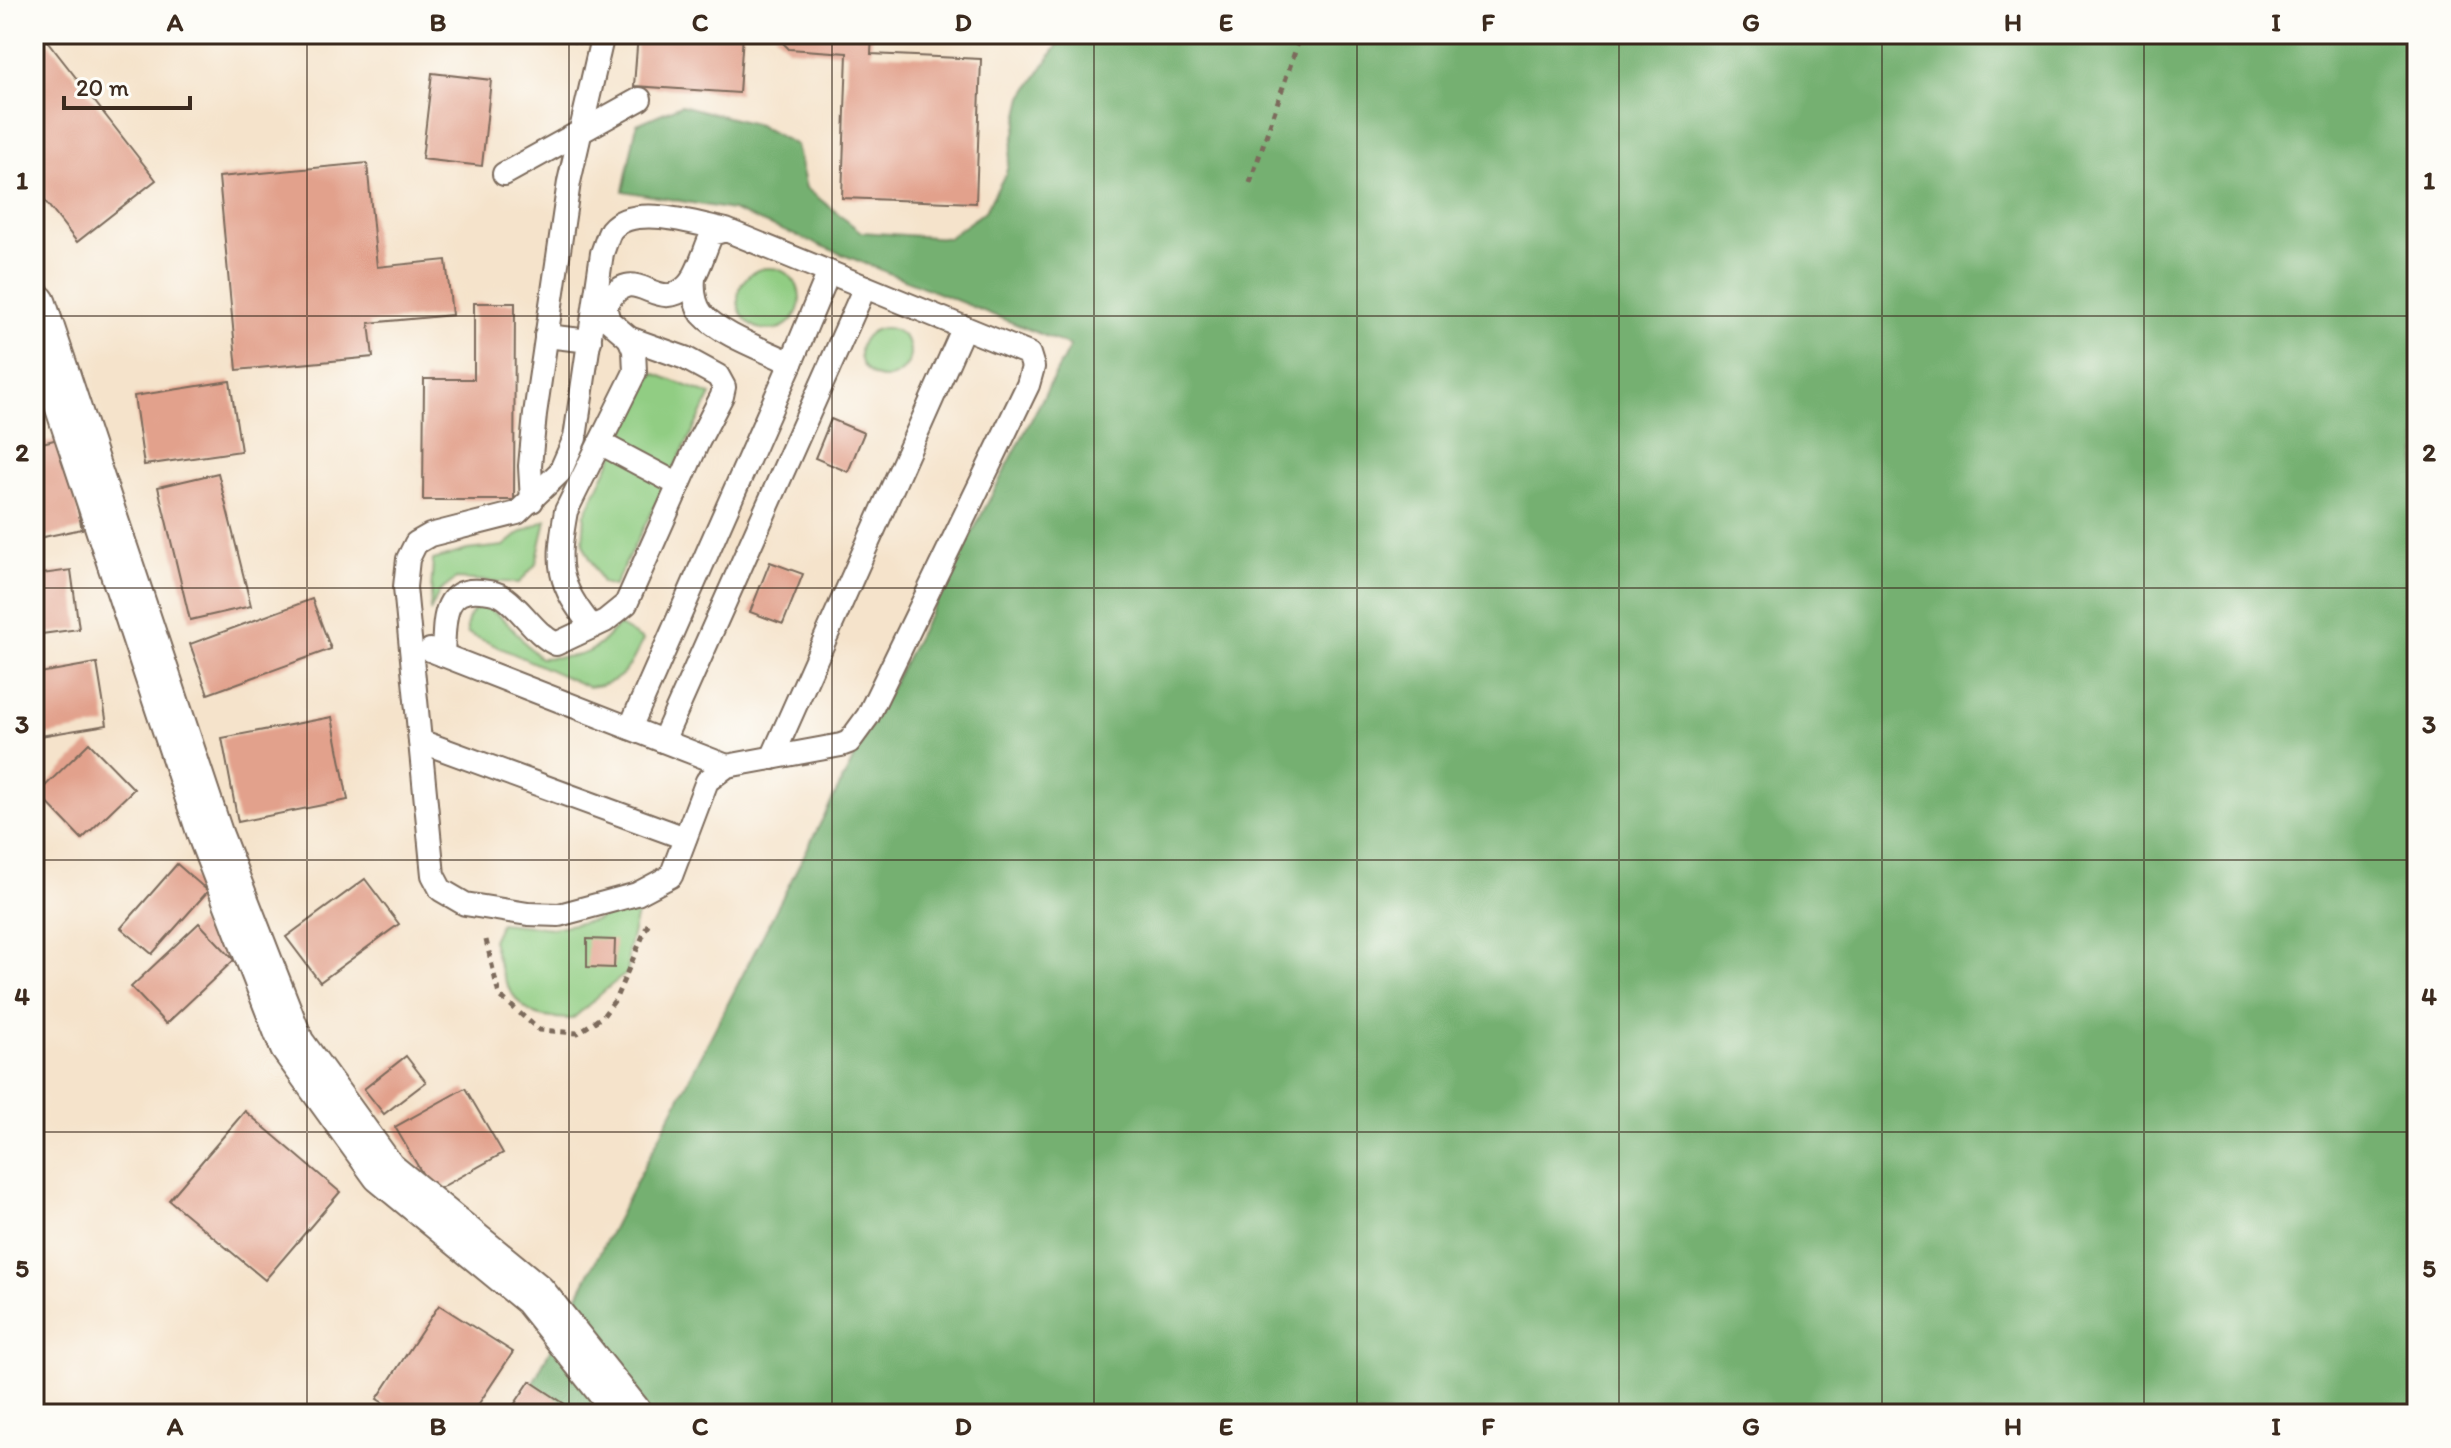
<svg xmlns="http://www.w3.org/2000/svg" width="2451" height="1448" font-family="Itim,sans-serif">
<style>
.green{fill:#91cd83;stroke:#667c50;stroke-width:2}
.forest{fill:#74b071;stroke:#586d48;stroke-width:2}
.building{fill:#e2a18c}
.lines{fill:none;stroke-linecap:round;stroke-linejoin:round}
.lane-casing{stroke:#7c6b5b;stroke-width:26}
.street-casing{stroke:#7c6b5b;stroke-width:48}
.path{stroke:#7c6b5b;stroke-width:5;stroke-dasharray:6 6;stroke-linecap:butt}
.lane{stroke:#fff;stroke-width:22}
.street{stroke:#fff;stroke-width:44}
.grid{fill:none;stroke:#3b2a1e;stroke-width:2;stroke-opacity:0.55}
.neatline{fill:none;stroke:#3b2a1e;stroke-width:3}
.grid-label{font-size:26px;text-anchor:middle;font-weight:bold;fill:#3b2a1e}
</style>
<rect width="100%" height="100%" fill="#fdfcf7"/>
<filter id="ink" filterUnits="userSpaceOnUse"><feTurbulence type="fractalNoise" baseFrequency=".0125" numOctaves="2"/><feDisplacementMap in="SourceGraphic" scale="16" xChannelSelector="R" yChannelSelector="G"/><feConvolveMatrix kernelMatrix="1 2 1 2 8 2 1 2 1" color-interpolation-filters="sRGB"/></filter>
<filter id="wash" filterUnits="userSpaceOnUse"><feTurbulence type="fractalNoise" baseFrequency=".006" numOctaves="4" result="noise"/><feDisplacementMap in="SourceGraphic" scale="32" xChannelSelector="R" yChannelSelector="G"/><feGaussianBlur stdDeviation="1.8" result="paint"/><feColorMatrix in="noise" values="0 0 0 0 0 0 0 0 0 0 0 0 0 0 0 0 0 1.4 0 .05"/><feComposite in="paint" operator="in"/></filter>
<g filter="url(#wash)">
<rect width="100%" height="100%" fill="#f5e3cb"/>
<g class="green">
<circle cx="769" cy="299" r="31"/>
<circle cx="885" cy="353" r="25"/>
<polygon points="653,373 711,395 614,586 602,583 583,544 585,514"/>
<polygon points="546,520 536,564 519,583 456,579 439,592 430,612 433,560 467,550 504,546 520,533"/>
<path d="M480,605C510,617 517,638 540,658C583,656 590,659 618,625L643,640C628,670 623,684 588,687L467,633C466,619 469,614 480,605Z"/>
<path d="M623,908L638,910L628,951V973C607,986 591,1004 572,1019C561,1018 544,1019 534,1014C507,999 499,968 492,940L500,923L552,928L596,920Z"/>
</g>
<polygon class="forest" points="1071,34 2417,34 2417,1414 517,1414 855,756 1070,346 732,210 623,191 637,124 681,105 758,125 796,145 806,188 861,232 948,238 985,211 1006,173 1023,97 1059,43"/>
<g id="blocks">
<g class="building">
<polygon points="34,34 50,34 45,38 156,180 77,242 34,187"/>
<polygon points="573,34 596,34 594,46 571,42"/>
<polygon points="638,34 743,34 739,93 634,86"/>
<polygon points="774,34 872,34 871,54 981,59 976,203 842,198 847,53 789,49"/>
<polygon points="432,73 491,80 482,166 422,159"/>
<polygon points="367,163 377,267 446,260 452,315 369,323 373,357 237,370 219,177"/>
<polygon points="474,303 515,303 514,500 423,500 424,379 474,379"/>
<polygon points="230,381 241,451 144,465 134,396"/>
<polygon points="831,419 864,433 848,472 815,458"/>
<polygon points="62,438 82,529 34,539 34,445"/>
<polygon points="218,473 251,606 190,620 158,487"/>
<polygon points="770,562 803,574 783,624 750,612"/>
<polygon points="71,570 79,629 34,635 34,575"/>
<polygon points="312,599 331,649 208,694 190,644"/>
<polygon points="97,663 107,725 34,737 34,674"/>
<polygon points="332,717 348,800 238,822 222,738"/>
<polygon points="89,743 134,789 82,839 38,793"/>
<polygon points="177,864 208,891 152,954 121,928"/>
<polygon points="365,879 399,924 320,982 286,937"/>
<polygon points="199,923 234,960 166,1024 131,987"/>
<polygon points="587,939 615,940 614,968 587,967"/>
<polygon points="406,1056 426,1082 384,1114 364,1089"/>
<polygon points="465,1088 503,1153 433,1192 395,1127"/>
<polygon points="245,1111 340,1192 265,1280 169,1200"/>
<polygon points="439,1305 513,1352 472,1414 401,1414 377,1399"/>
<polygon points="530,1381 580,1414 508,1414"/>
</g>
</g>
</g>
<g filter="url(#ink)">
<use href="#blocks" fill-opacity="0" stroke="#7c6b5b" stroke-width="2"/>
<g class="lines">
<defs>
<g id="lane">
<polyline points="504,174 640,99"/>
<path d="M694,278C693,290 694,303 702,314C721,335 765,350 791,363L829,272"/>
<polyline points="546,336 590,341"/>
<polyline points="600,443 679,485"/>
<polyline points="532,501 530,466 535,414 569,182 603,34"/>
<path d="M592,627C557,583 556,566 566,511L635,372L634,350L629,338"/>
<polyline points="430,650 727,766"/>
<path d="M443,655C445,625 440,587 481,591C489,592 497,592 505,598C524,612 534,633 556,644L605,621L626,604L698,442L722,396L724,387L718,376L685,358L629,338L609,321L605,307C633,255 655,317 687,286C699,274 704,250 712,234L726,230L1029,354L1033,367L1028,385L868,716L849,742L841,745L727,766L707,781L671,876L637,894L559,915L528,914L465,904L441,890L433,875L405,587L408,559L416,543L430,535L517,513L560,472L575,438L602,253C605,246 607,237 611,230C633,203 697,224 726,230"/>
<polyline points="630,728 791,363"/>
<polyline points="420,741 685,838"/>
<polyline points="663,741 865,287"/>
<polyline points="772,758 964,327"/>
</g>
<polyline id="street" points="34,305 211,837 292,1045 384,1172 534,1295 629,1414"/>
</defs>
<use href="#lane" class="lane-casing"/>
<use href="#street" class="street-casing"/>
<g class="path">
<polyline points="1250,183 1301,34"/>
<polyline points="486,940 499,995 539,1030 578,1033 603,1016 615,1000 648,924"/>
</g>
<use href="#lane" class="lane"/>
<use href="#street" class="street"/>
</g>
</g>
<path class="grid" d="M307,34V1414M569,34V1414M832,34V1414M1094,34V1414M1357,34V1414M1619,34V1414M1882,34V1414M2144,34V1414M34,316H2417M34,588H2417M34,860H2417M34,1132H2417"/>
<rect width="2451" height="1448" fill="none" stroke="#fdfcf7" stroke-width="88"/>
<path d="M64 96v12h126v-12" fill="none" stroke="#3b2a1e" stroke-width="4"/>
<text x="76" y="96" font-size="24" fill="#3b2a1e" stroke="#fdfcf7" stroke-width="6" paint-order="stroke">20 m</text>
<rect x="44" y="44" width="2363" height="1360" class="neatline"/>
<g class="grid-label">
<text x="175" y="31">A</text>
<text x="438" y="31">B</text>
<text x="700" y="31">C</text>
<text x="963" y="31">D</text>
<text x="1226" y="31">E</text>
<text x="1488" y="31">F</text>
<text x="1751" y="31">G</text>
<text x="2013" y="31">H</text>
<text x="2276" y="31">I</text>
<text x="22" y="189">1</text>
<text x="2429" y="189">1</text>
<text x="22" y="461">2</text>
<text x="2429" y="461">2</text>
<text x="22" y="733">3</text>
<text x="2429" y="733">3</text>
<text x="22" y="1005">4</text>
<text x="2429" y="1005">4</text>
<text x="22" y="1277">5</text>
<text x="2429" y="1277">5</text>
<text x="175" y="1435">A</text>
<text x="438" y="1435">B</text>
<text x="700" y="1435">C</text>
<text x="963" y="1435">D</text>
<text x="1226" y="1435">E</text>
<text x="1488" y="1435">F</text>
<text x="1751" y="1435">G</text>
<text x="2013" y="1435">H</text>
<text x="2276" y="1435">I</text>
</g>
</svg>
